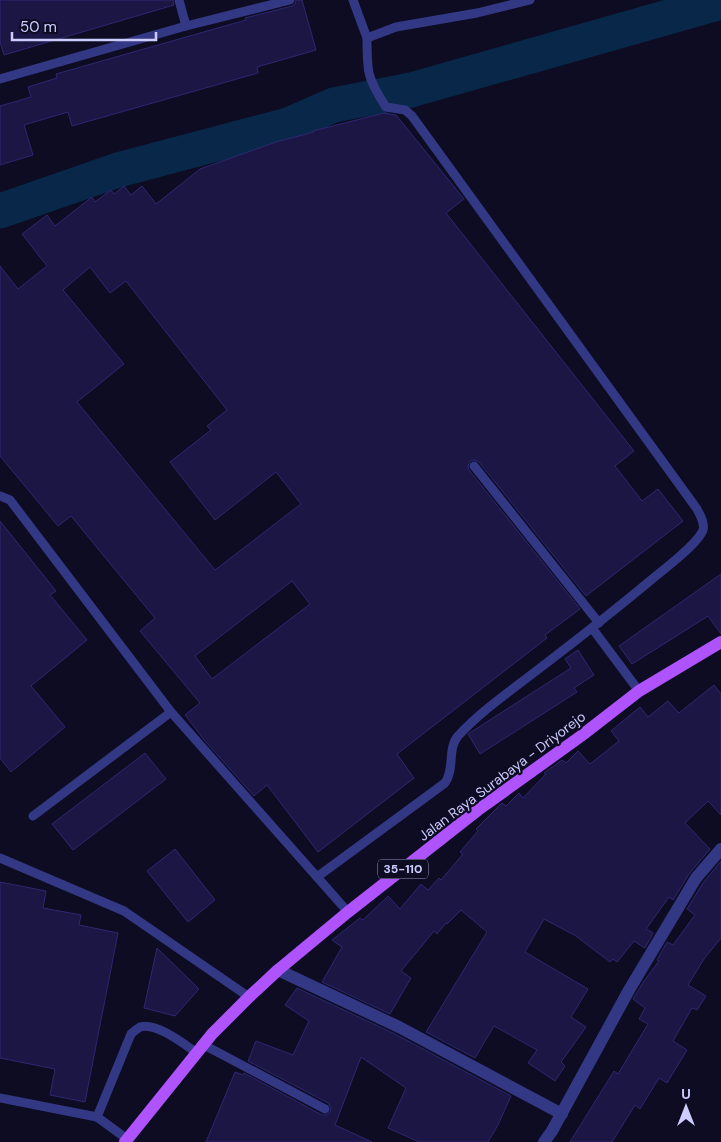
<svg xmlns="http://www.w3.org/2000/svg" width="721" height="1142" font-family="'DM Sans',sans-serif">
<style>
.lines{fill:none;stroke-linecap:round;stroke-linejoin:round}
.river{stroke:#092748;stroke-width:35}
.building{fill:#1b1644;stroke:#2e2772;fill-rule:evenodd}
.service{stroke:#333884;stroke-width:9}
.minor{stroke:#333884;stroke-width:12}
.primary{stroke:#af53ff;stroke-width:12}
.labels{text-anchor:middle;stroke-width:4.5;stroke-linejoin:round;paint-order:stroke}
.shield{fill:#0d0c22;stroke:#9392bd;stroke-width:1}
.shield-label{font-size:12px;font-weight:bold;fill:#cdccff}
.street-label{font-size:14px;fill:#cdccff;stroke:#0d0c22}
</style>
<rect width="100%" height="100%" fill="#0d0c22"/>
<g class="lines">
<polyline class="river" points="0,211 118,170 288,125 334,105 411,90 721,2"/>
</g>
<g class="building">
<polygon points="0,0 173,0 174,5 4,55 0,42"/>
<polygon points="296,0 302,0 316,50 257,67 258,73 72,126 68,112 24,125 33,155 0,165 0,106 31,97 28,87 57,78 56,74 246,20 245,18 292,6 295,4"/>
<path d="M384,113L396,115L464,199L446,213L634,451L615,466L642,501L658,489L683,521L586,596L479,462L474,460L470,461L468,466L469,470L580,609L545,635L547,638L397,754L414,778L318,852L267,785L254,796L205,741L185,715L200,703L140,631L155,618L71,516L58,526L0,456V266L18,289L47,266L22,234L47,215L55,226L92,197L95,202L111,190L114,194L124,186L131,195L142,186L156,204L200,169L276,142L314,132L313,131ZM90,267L110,293L126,281L227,410L207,426L211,430L170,462L215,520L276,472L301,504L215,570L77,402L124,364L63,290ZM292,581L310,604L212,679L195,656Z"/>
<polygon points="0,521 56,591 50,595 87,640 31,686 65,727 11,772 0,758"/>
<polygon points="721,574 721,634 708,616 632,664 619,646"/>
<polygon points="578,650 594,675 574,688 577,692 480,754 468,734 571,668 565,659"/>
<polygon points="714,685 721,694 721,815 708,801 685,823 710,849 689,874 673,900 669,897 646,929 653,933 645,948 634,941 617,962 613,959 610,962 576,936 544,919 525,952 588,989 571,1017 586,1027 561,1062 565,1066 555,1081 528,1063 537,1050 494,1026 475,1058 426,1032 487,932 461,910 447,924 446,923 437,934 434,931 401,971 411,978 390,1014 322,982 342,947 332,940 360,918 363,920 388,896 400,909 421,884 428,890 439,878 441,880 463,854 460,852 478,831 476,829 502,803 506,806 519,793 523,798 546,774 544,773 562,760 566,763 578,751 590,764 619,741 611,731 640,707 648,717 668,701 679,713"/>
<polygon points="145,753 166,779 73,850 52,824"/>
<polygon points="175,849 215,900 188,922 147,871"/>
<polygon points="721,861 721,938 704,959 688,985 706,996 697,1010 692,1008 673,1041 687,1050 667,1083 659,1078 640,1109 635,1105 612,1142 570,1142 614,1071 618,1074 648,1024 639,1019 645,1008 633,999 644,981 659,961 657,960 667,942 673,945 695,915 687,909 703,883"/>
<polygon points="0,882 46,891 43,908 81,915 79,925 118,933 85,1102 50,1095 55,1069 0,1058"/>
<polygon points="157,948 199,989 175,1016 144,1008"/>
<polygon points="297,988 395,1034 511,1096 498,1125 488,1142 419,1142 388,1128 406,1088 361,1057 335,1125 372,1142 206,1142 235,1072 243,1075 244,1073 322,1115 326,1115 330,1112 331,1108 328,1103 248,1061 256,1041 293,1055 309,1021 285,1005"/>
</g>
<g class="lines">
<g class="service">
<polyline points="179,0 186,26"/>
<polyline points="353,0 367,38"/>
<polyline points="0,79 186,26 290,0"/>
<polyline points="474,466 599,623"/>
<polyline points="0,496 10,500 171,712 348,912"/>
<polyline points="592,628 639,691"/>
<polyline points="33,816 171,712"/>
<polyline points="0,858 124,911 249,997"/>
<path d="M317,877L445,783C455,769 447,749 458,736C482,710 513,689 540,668C578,639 615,610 651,580C663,570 698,544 703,530C705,523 700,515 697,509L412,116L405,110L386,107C367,78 367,72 367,38L396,27L477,13L530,0"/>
<polyline points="204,1045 325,1109"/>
<path d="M0,1098L97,1117L131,1034C133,1032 137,1029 140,1027C156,1022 184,1044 197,1053"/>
<polyline points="97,1117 127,1139"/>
</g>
<g class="minor">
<polyline points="278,970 399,1027 562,1114"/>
<polyline points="544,1142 552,1131 629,990 696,878 721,849"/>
</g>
<polyline class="primary" points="125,1142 212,1034 249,997 278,970 348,912 478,810 581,736 639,691 721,642"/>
</g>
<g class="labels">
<rect class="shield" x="378" y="859.5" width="50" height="19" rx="4"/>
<g class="shield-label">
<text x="403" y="873">35-110</text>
</g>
<g class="street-label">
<text transform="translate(502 776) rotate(-37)" y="5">Jalan Raya Surabaya - Driyorejo</text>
</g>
</g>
<g transform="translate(686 1107)" stroke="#0d0c22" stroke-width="4" paint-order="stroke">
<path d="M0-4L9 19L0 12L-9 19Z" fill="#cdccff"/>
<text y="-8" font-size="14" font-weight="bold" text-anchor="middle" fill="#cdccff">U</text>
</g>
<path d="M12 32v8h144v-8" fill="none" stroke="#cdccff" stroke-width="2.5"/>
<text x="20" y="32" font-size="15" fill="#cdccff" stroke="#0d0c22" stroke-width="4" paint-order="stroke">50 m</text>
</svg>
